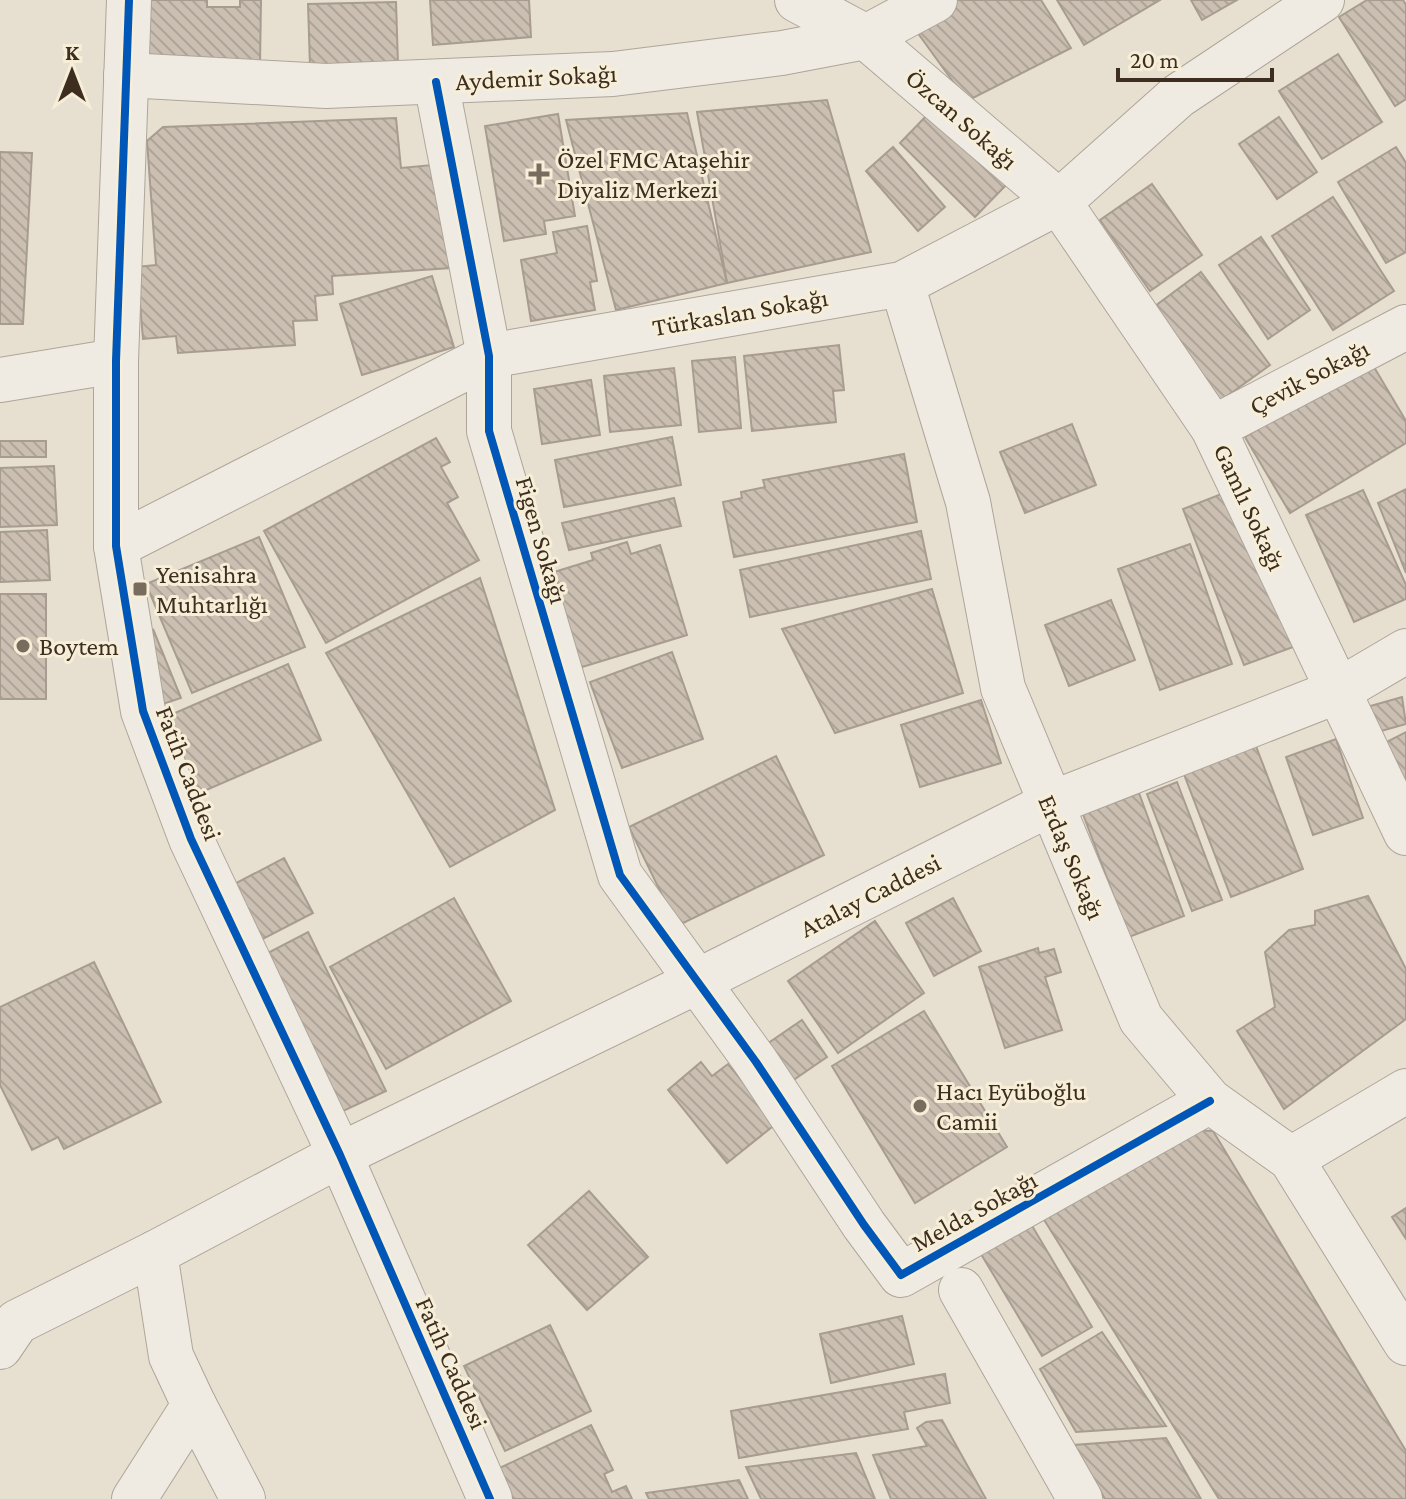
<svg xmlns="http://www.w3.org/2000/svg" width="1406" height="1499" font-family="'Crimson Pro',serif">
<style>
.building{fill:url(#building-back-hatch);stroke:#a89c90;stroke-width:2}
.lines{fill:none;stroke-linecap:round;stroke-linejoin:round}
.minor-casing{stroke:#ada599;stroke-width:46}
.minor{stroke:#efebe3;stroke-width:44}
.cycleway-casing{stroke:#f7eed8;stroke-width:13}
.cycleway{stroke:#0057b8;stroke-width:8}
.poi-dot{fill:#786c5e;stroke:#f7eed8;stroke-width:3}
.labels{text-anchor:middle;stroke-width:6;stroke-linejoin:round;paint-order:stroke}
.street-label{font-size:26px;fill:#3d2e20;stroke:#f7eed8}
.poi-label{font-size:26px;fill:#3d2e20;stroke:#f7eed8;text-anchor:start}
</style>
<defs>
<pattern id="building-back-hatch" width="6" height="6" patternUnits="userSpaceOnUse" patternTransform="scale(2)"><rect width="6" height="6" fill="#cbbfb2"/><path d="M-1 5l2 2M0 0l6 6M5-1l2 2" fill="none" stroke="#afa499"/></pattern>
</defs>
<rect width="100%" height="100%" fill="#e7e0d1"/>
<g class="building">
<polygon points="149,0 207,0 207,7 240,7 240,0 261,0 260,64 149,64"/>
<polygon points="430,0 529,0 531,37 433,45"/>
<polygon points="954,0 1041,0 1071,48 967,101 909,21"/>
<polygon points="1057,0 1160,0 1084,45"/>
<polygon points="1191,0 1237,0 1202,20"/>
<polygon points="1367,0 1403,0 1406,5 1406,99 1395,106 1339,17"/>
<polygon points="396,2 398,64 310,66 308,4"/>
<polygon points="1338,54 1382,122 1322,159 1279,91"/>
<polygon points="827,100 871,252 727,283 697,112"/>
<polygon points="932,110 1008,183 975,217 900,143"/>
<polygon points="687,113 727,283 616,310 566,120"/>
<polygon points="558,114 575,216 544,221 546,234 504,241 485,126"/>
<polygon points="1279,117 1317,172 1277,199 1239,144"/>
<polygon points="396,118 401,168 443,164 451,268 332,276 333,294 315,296 317,320 293,321 295,345 178,353 176,336 143,339 137,267 156,265 147,141 163,127"/>
<polygon points="893,147 945,207 918,231 866,171"/>
<polygon points="1396,147 1406,163 1406,252 1386,263 1338,182"/>
<polygon points="0,152 32,153 23,324 0,324"/>
<polygon points="1152,184 1202,255 1150,291 1100,220"/>
<polygon points="1333,197 1394,291 1333,330 1272,236"/>
<polygon points="587,226 597,281 590,282 595,310 531,321 521,260 557,253 553,232"/>
<polygon points="1261,237 1310,310 1268,339 1219,265"/>
<polygon points="1201,272 1270,365 1216,404 1147,312"/>
<polygon points="432,276 454,347 362,375 340,304"/>
<polygon points="839,345 844,390 833,391 836,422 752,431 744,356"/>
<polygon points="735,357 741,428 699,432 692,361"/>
<polygon points="1371,362 1406,421 1406,443 1290,513 1245,437"/>
<polygon points="674,368 681,425 610,432 604,376"/>
<polygon points="591,380 600,435 542,444 534,389"/>
<polygon points="1072,424 1096,485 1025,513 1000,452"/>
<polygon points="672,437 681,485 564,507 555,460"/>
<polygon points="436,438 450,462 441,467 458,497 447,503 479,560 326,643 264,531"/>
<rect x="0" y="441" width="46" height="16"/>
<polygon points="904,454 917,522 734,557 723,502 742,498 741,492 765,487 763,480"/>
<polygon points="54,466 57,525 0,527 0,468"/>
<polygon points="1234,489 1296,646 1244,665 1183,509"/>
<polygon points="1406,489 1406,573 1378,503"/>
<polygon points="1363,490 1406,585 1406,599 1354,622 1306,515"/>
<polygon points="674,498 681,526 569,550 562,523"/>
<polygon points="47,530 50,580 0,582 0,532"/>
<polygon points="921,531 931,579 750,617 740,570"/>
<polygon points="259,537 305,647 192,693 146,584"/>
<polygon points="627,542 631,554 660,545 687,635 579,668 551,573 593,560 591,553"/>
<polygon points="1190,544 1232,664 1160,690 1118,569"/>
<polygon points="480,578 555,810 450,867 326,653"/>
<polygon points="932,589 963,693 835,733 782,629"/>
<rect x="0" y="594" width="46" height="105"/>
<polygon points="1111,600 1135,660 1069,686 1045,625"/>
<polygon points="153,629 181,698 154,707"/>
<polygon points="672,652 703,739 622,768 590,682"/>
<polygon points="288,664 321,740 195,795 161,719"/>
<polygon points="1402,697 1406,724 1374,733 1367,707"/>
<polygon points="981,700 1001,763 920,787 901,725"/>
<polygon points="1406,732 1406,810 1373,749"/>
<polygon points="1336,739 1363,818 1313,835 1286,757"/>
<polygon points="1254,741 1303,869 1231,897 1182,769"/>
<polygon points="776,756 824,855 677,926 629,827"/>
<polygon points="1177,782 1222,900 1192,911 1147,794"/>
<polygon points="1139,793 1184,916 1129,937 1083,814"/>
<polygon points="284,858 313,913 255,943 225,889"/>
<polygon points="1368,896 1406,969 1406,1019 1284,1109 1237,1031 1275,1007 1265,952 1289,930 1315,925 1315,911"/>
<polygon points="454,898 511,1001 386,1069 330,967"/>
<polygon points="953,898 981,951 934,976 906,923"/>
<polygon points="875,921 924,993 838,1053 788,981"/>
<polygon points="308,932 386,1091 341,1112 264,955"/>
<polygon points="1038,948 1039,953 1054,949 1061,972 1045,977 1062,1030 1005,1048 979,967"/>
<polygon points="94,962 161,1102 64,1149 58,1137 32,1150 0,1085 0,1007"/>
<polygon points="924,1011 1007,1147 915,1203 832,1066"/>
<polygon points="802,1020 827,1057 789,1083 764,1046"/>
<polygon points="701,1062 712,1076 728,1064 777,1123 727,1163 668,1090"/>
<polygon points="1188,1130 1213,1131 1406,1451 1406,1499 1219,1499 1043,1218"/>
<polygon points="589,1191 648,1257 587,1310 528,1245"/>
<polygon points="1406,1208 1406,1239 1392,1217"/>
<polygon points="1031,1224 1092,1327 1042,1356 981,1254"/>
<polygon points="902,1316 914,1364 831,1383 820,1334"/>
<polygon points="550,1325 591,1411 505,1451 464,1366"/>
<polygon points="1102,1332 1166,1426 1076,1432 1040,1369"/>
<polygon points="945,1374 950,1403 904,1412 908,1429 739,1458 731,1411"/>
<polygon points="942,1420 986,1499 891,1499 873,1455 927,1446 917,1428 926,1422"/>
<polygon points="591,1425 613,1470 604,1474 612,1492 626,1486 632,1499 503,1499 491,1472"/>
<polygon points="1166,1438 1201,1499 1105,1499 1074,1445"/>
<polygon points="856,1453 875,1499 761,1499 746,1467"/>
<polygon points="739,1480 748,1499 649,1499 646,1493"/>
</g>
<g class="lines">
<defs>
<g id="minor">
<polyline points="129,0 116,361 116,546 143,711 191,839 340,1155 490,1499"/>
<polyline points="797,0 866,37 1059,202 1213,428 1406,833"/>
<polyline points="126,75 326,86 613,74 782,53 866,37 935,0"/>
<polyline points="436,82 489,356 489,431 620,875 756,1062 864,1225 901,1275 1210,1101"/>
<polyline points="902,284 968,502 1003,688 1141,1019 1210,1101 1291,1159 1406,1343"/>
<polyline points="0,380 116,361"/>
<polyline points="1213,428 1406,327"/>
<polyline points="116,546 489,356 902,284 1059,202 1178,96 1322,0"/>
<polyline points="1291,1159 1406,1091"/>
<polyline points="961,1290 1080,1499"/>
<polyline points="0,1347 17,1322 155,1253 340,1155 696,982 1050,804 1338,691 1406,651"/>
<polyline points="194,1405 243,1499"/>
<polyline points="134,1499 194,1405 171,1356 155,1253"/>
</g>
</defs>
<use href="#minor" class="minor-casing"/>
<use href="#minor" class="minor"/>
<defs>
<g id="cycleway">
<polyline points="129,0 116,361 116,546 143,711 191,839 340,1155 490,1499"/>
<polyline points="436,82 489,356 489,431 620,875 756,1062 864,1225 901,1275 1210,1101"/>
</g>
</defs>
<use href="#cycleway" class="cycleway-casing"/>
<use href="#cycleway" class="cycleway"/>
</g>
<g class="poi-dot">
<path d="M535 162h8v8h8v8h-8v8h-8v-8h-8v-8h8z"/>
<rect x="132" y="581" width="16" height="16" rx="4"/>
<circle cx="23" cy="646" r="8"/>
<circle cx="920" cy="1106" r="8"/>
</g>
<g class="labels">
<g class="street-label">
<text transform="translate(536 77) rotate(-3)" y="9">Aydemir Sokağı</text>
<text transform="translate(962 119) rotate(41)" y="9">Özcan Sokağı</text>
<text transform="translate(740 312) rotate(-10)" y="9">Türkaslan Sokağı</text>
<text transform="translate(1309 377) rotate(-28)" y="9">Çevik Sokağı</text>
<text transform="translate(1250 507) rotate(65)" y="9">Gamlı Sokağı</text>
<text transform="translate(542 540) rotate(74)" y="9">Figen Sokağı</text>
<text transform="translate(189 773) rotate(69)" y="9">Fatih Caddesi</text>
<text transform="translate(1072 857) rotate(67)" y="9">Erdaş Sokağı</text>
<text transform="translate(870 895) rotate(-27)" y="9">Atalay Caddesi</text>
<text transform="translate(974 1211) rotate(-29)" y="9">Melda Sokağı</text>
<text transform="translate(452 1363) rotate(66)" y="9">Fatih Caddesi</text>
</g>
<g class="poi-label">
<text x="557" y="168">Özel FMC Ataşehir<tspan x="557" dy="30">Diyaliz Merkezi</tspan></text>
<text x="156" y="583">Yenisahra<tspan x="156" dy="30">Muhtarlığı</tspan></text>
<text x="39" y="655">Boytem</text>
<text x="936" y="1100">Hacı Eyüboğlu<tspan x="936" dy="30">Camii</tspan></text>
</g>
</g>
<g transform="translate(72 72)" stroke="#f7eed8" stroke-width="6" paint-order="stroke">
<path d="M0-6L14 30L0 20L-14 30Z" fill="#3d2e20"/>
<text y="-12" font-size="22" font-weight="bold" text-anchor="middle" fill="#3d2e20">K</text>
</g>
<path d="M1118 68v12h154v-12" fill="none" stroke="#3d2e20" stroke-width="4"/>
<text x="1130" y="68" font-size="24" fill="#3d2e20" stroke="#f7eed8" stroke-width="6" paint-order="stroke">20 m</text>
</svg>
